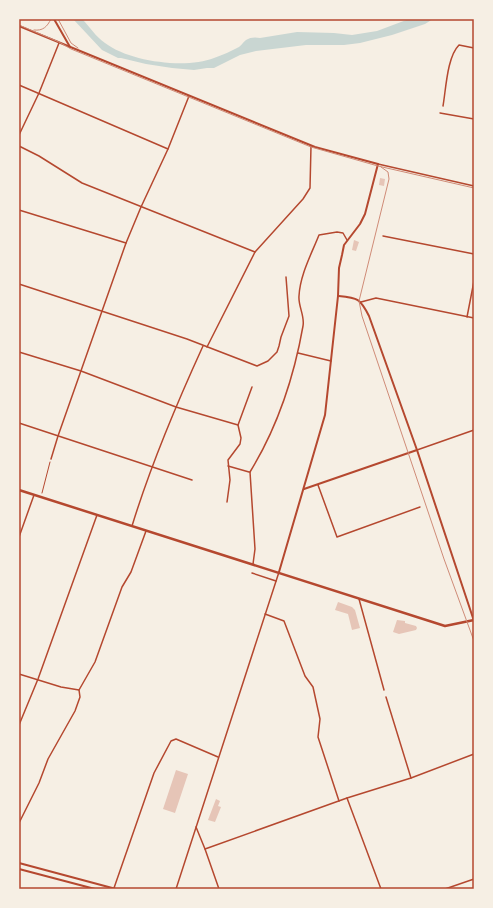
<svg xmlns="http://www.w3.org/2000/svg" width="493" height="908" font-family="'Source Sans 3',sans-serif">
<style>
.water{fill:#c9d6d2}
.building{fill:#e6c5b7}
.lines{fill:none;stroke-linecap:round;stroke-linejoin:round}
.path{stroke:#b5482f;stroke-width:1}
.minor{stroke:#b5482f;stroke-width:1.5}
.tertiary{stroke:#b5482f;stroke-width:2}
.primary{stroke:#b5482f;stroke-width:2.5}
.tram{stroke:#cf8b77;stroke-width:1}
.neatline{fill:none;stroke:#b5482f;stroke-width:1.5}
</style>
<rect width="100%" height="100%" fill="#f6efe4"/>
<path class="water" d="M73,19H82C90,27 96,37 105,43C130,62 186,69 214,58C223,55 231,51 239,47C242,45 243,42 246,40C250,37 256,37 260,38L297,32L334,33L352,35L377,31L409,19H433L425,24L392,35L360,43L344,45H306L256,51L240,55L214,68H207L194,70L172,68L146,64L121,58H118L102,50Z"/>
<g class="building">
<polygon points="380,178 385,179 384,186 379,185"/>
<polygon points="354,240 359,242 356,251 352,250"/>
<polygon points="338,602 352,607 355,610 360,628 352,630 348,614 335,610"/>
<polygon points="397,620 405,621 405,623 416,626 417,628 416,630 399,634 393,632"/>
<polygon points="176,770 188,774 175,813 163,809"/>
<polygon points="216,799 220,801 218,806 221,807 215,822 208,820"/>
</g>
<g class="lines">
<polyline class="path" points="42,493 50,462"/>
<g class="minor">
<polyline points="19,85 168,149"/>
<path d="M443,106C446,89 447,57 459,45L474,48"/>
<polyline points="440,113 474,119"/>
<polyline points="19,135 39,93 59,43"/>
<polyline points="19,146 39,156 82,183 255,252"/>
<polyline points="378,164 474,186"/>
<polyline points="19,210 126,243"/>
<polyline points="383,236 474,254"/>
<polyline points="19,284 187,339 257,366 268,361 277,352 279,346 281,337 289,316 286,277"/>
<polyline points="361,302 376,298 474,318"/>
<polyline points="467,317 474,281"/>
<polyline points="207,347 255,252 303,199 310,188 311,146"/>
<polyline points="19,352 81,371 176,407 238,425"/>
<polyline points="298,353 331,361"/>
<polyline points="19,423 192,480"/>
<polyline points="417,450 474,430"/>
<polyline points="51,459 58,436 126,243 141,207 168,149 189,96"/>
<polyline points="228,466 249,472"/>
<path d="M250,472C277,428 294,377 303,326C305,316 298,306 299,296C300,275 311,255 319,235L337,232L343,233L347,240"/>
<polyline points="250,472 255,549 253,564"/>
<polyline points="318,485 337,537 420,507"/>
<polyline points="227,502 230,480 228,460 240,444 241,438 238,425 252,387"/>
<path d="M132,526C151,464 176,405 203,346"/>
<polyline points="19,537 34,495"/>
<polyline points="252,573 276,581"/>
<polyline points="359,599 384,690"/>
<polyline points="265,614 284,621 305,676 313,687 320,719 318,737 339,801"/>
<polyline points="19,674 61,687 79,690"/>
<polyline points="386,697 411,778"/>
<polyline points="19,725 38,679 97,515"/>
<polyline points="347,798 381,889"/>
<polyline points="19,823 39,783 48,759 75,711 80,697 79,690 95,662 122,587 131,572 146,531"/>
<polyline points="196,827 205,849 219,889"/>
<polyline points="205,849 347,798 411,778 474,754"/>
<polyline points="114,888 154,773 171,741 176,739 218,757"/>
<polyline points="176,889 279,572"/>
<polyline points="445,889 474,879"/>
</g>
<g class="tertiary">
<polyline points="54,19 70,47"/>
<polyline points="19,26 315,147 378,164 365,214 360,224 344,245 342,255 339,268 338,296 325,415 279,572"/>
<path d="M338,296C358,298 360,298 369,316L417,450L474,621"/>
<polyline points="304,489 417,450"/>
<polyline points="19,863 116,889"/>
<polyline points="19,869 95,889"/>
</g>
<polyline class="primary" points="19,490 445,626 474,620"/>
<g class="tram">
<polyline points="58,19 71,43 78,48"/>
<polyline points="19,25 59,42 71,49 311,147 378,166 474,188"/>
<path d="M34,30C43,31 47,27 51,19"/>
<polyline points="381,167 388,172 389,179 359,301 362,316 444,559 474,641"/>
</g>
</g>
<rect width="493" height="908" fill="none" stroke="#f6efe4" stroke-width="40"/>
<rect x="20" y="20" width="453" height="868" class="neatline"/>
</svg>
